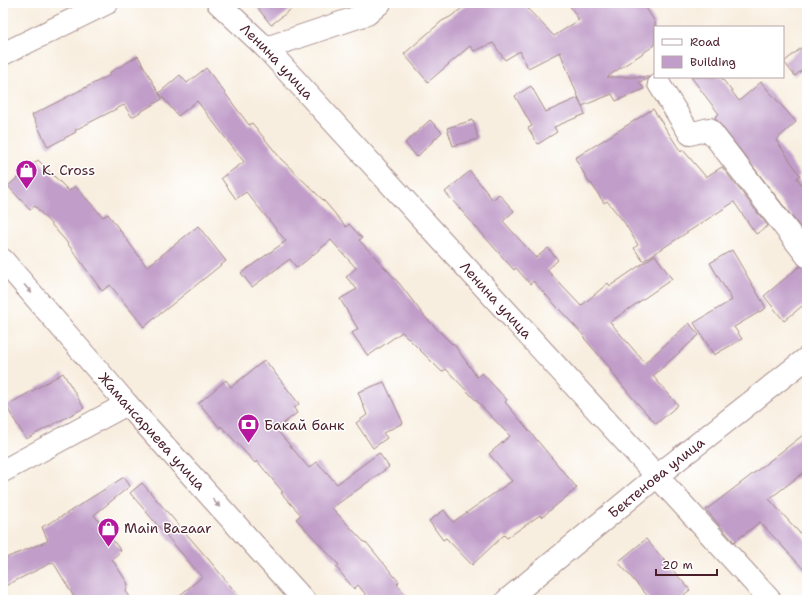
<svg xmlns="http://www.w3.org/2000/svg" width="810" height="603" font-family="'Shantell Sans',sans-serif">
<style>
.building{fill:#c19ec9}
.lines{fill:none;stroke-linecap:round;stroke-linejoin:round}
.minor-casing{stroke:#a18685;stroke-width:24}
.major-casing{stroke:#a18685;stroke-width:24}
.minor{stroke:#fff;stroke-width:22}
.major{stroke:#fff;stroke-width:22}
.oneway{fill:#ae9aa0}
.labels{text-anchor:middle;stroke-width:3;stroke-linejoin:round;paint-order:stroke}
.street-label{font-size:14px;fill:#4a1f2b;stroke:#fff}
.poi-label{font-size:14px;fill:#4a1f2b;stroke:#fff;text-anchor:start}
</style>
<rect width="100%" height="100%" fill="#fff"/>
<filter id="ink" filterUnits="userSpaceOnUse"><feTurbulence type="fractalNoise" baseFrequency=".025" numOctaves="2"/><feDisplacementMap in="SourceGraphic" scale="8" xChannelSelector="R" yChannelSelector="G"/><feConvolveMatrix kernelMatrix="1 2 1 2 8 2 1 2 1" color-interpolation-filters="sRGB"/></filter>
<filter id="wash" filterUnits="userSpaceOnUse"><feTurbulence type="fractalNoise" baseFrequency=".012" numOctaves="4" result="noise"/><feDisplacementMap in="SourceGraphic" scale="16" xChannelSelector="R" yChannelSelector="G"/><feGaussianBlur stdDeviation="0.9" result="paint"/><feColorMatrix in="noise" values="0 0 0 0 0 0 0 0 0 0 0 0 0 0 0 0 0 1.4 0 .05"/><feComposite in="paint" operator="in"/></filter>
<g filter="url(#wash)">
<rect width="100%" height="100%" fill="#f8eedf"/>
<g id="blocks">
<g class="building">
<polygon points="254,3 299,3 271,25"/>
<polygon points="469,3 522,3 554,36 579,20 568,3 643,3 655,22 655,45 607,77 649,77 648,79 639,82 644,89 616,101 612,94 582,106 560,52 528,68 520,51 505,60 493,43 474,51 470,46 428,82 404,54 442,21 450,17"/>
<polygon points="807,43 807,66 795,76 784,62"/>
<polygon points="138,56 162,99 132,117 124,105 75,130 76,132 48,147 32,115 110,75 109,73"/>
<polygon points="206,68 249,125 252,123 281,159 326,203 346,227 349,224 362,238 359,240 399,283 425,317 452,344 453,343 477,377 482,373 507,400 505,402 577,488 542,517 540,515 507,538 504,535 472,565 446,538 443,540 429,521 444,510 453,522 512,481 489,454 510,436 446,369 442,372 402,332 368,356 352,333 358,329 340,299 357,289 346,277 356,268 331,240 297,268 290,259 252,287 241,273 286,241 246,192 236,199 221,178 244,162 197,101 178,116 159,93 180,75 187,83"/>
<polygon points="691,77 721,77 739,101 761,82 796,122 776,140 800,175 797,178 807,193 807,236 716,119 715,117 719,114"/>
<polygon points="531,86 546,112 578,98 585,114 554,127 557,132 538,144 528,128 532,126 515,96"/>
<polygon points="653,109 681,152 683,150 706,177 722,167 768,226 756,234 734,202 643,261 634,248 638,245 624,222 607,201 604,203 591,183 590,184 575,158"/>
<polygon points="430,120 442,132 417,157 405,143"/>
<polygon points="473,120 478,139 453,146 447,128"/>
<polygon points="38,160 69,191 75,186 103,217 108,214 147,267 198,226 226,261 144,327 110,285 102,291 65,240 35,206 30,210 8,186"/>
<polygon points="470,171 493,200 499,194 514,211 503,221 536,258 548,248 558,260 547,270 581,306 608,283 610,286 655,255 672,279 610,322 645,363 689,323 699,335 653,376 678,405 656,424 630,395 610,370 611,369 584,338 585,337 533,281 530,284 516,268 514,270 445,192"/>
<polygon points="732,250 766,308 734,327 742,339 714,355 694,323 732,300 710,263"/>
<polygon points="800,266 807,268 807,302 784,321 764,296"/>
<polygon points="265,360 299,404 294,408 297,413 276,429 309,468 317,462 337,484 379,453 389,467 332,508 365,543 366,542 399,582 397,584 410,600 370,600 358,585 354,589 336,567 339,565 296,519 301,515 281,493 283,492 257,461 255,463 221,426 220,428 199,403 226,380 231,387"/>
<polygon points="63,373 84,408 26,439 6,406"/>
<polygon points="384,382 403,423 383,433 387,438 373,448 356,423 367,415 358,392"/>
<polygon points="807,432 807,470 769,499 807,541 807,573 760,522 734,542 706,510"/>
<polygon points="124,477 130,486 94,515 121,551 112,559 128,584 126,591 132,600 76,600 53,562 3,587 3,559 48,541 42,527 64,515"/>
<polygon points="142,483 209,560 242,600 174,600 202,577 130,493"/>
<polygon points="646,539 690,590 678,600 651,600 618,562"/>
</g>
</g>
</g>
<g filter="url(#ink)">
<use href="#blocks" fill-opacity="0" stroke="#a18685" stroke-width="1"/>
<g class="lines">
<defs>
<g id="minor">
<path id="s1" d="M218,3L266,48L770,600"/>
<polyline points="266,48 367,14 380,3"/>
<polyline points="3,54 107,3"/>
<polyline points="659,84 690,134 709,129 807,256"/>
<polyline points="3,471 127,404"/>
<path id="s2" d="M507,600L657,476L807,358"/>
</g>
<g id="major">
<path id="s3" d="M3,260L127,404L304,600"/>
</g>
</defs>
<use href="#minor" class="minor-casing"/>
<use href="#major" class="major-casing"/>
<use href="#minor" class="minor"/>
<use href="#major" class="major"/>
</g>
<defs><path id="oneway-solid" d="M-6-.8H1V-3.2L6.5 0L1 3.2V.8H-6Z"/></defs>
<g class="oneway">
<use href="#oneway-solid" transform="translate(28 289) rotate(49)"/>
<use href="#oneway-solid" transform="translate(216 503) rotate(48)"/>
</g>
</g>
<defs>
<symbol id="shop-pin" viewBox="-11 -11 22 30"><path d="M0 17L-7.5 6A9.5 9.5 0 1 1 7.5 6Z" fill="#b5179e" stroke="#fff"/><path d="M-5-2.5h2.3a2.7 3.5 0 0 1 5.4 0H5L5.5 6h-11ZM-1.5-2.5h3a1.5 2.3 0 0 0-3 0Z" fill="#fff"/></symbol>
<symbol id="bank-pin" viewBox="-11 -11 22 30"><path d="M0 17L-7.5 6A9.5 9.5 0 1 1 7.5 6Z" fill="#b5179e" stroke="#fff"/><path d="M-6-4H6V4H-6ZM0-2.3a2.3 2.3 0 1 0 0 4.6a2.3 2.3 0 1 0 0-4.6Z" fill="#fff"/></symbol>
</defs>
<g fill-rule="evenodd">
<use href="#shop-pin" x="14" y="158" width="25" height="34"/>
<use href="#bank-pin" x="236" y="412" width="25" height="34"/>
<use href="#shop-pin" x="96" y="516" width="25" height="34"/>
</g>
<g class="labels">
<g class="street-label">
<text dy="5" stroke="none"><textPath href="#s1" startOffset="83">Ленина улица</textPath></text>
<text dy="5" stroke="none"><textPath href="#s1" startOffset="407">Ленина улица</textPath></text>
<text dy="5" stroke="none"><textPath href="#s3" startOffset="227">Жамансариева улица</textPath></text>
<text dy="5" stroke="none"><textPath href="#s2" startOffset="193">Бектенова улица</textPath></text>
</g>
<g class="poi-label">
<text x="42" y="175">K. Cross</text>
<text x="264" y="430">Бакай банк</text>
<text x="124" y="533">Main Bazaar</text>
</g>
</g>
<rect width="810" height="603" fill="none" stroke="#fff" stroke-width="16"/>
<rect x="654" y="26" width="130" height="52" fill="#ffffff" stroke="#b7a5aa"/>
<rect x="662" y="39" width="20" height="6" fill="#ffffff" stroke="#b7a5aa"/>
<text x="690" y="46" font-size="12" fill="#4a1f2b">Road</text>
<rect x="662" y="56" width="20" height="12" fill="#c19ec9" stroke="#b7a5aa"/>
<text x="690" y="66" font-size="12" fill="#4a1f2b">Building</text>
<path d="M656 569v6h61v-6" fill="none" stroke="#4a1f2b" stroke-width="2"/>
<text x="662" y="569" font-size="12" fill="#4a1f2b" stroke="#ffffff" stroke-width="3" paint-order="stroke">20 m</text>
</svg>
